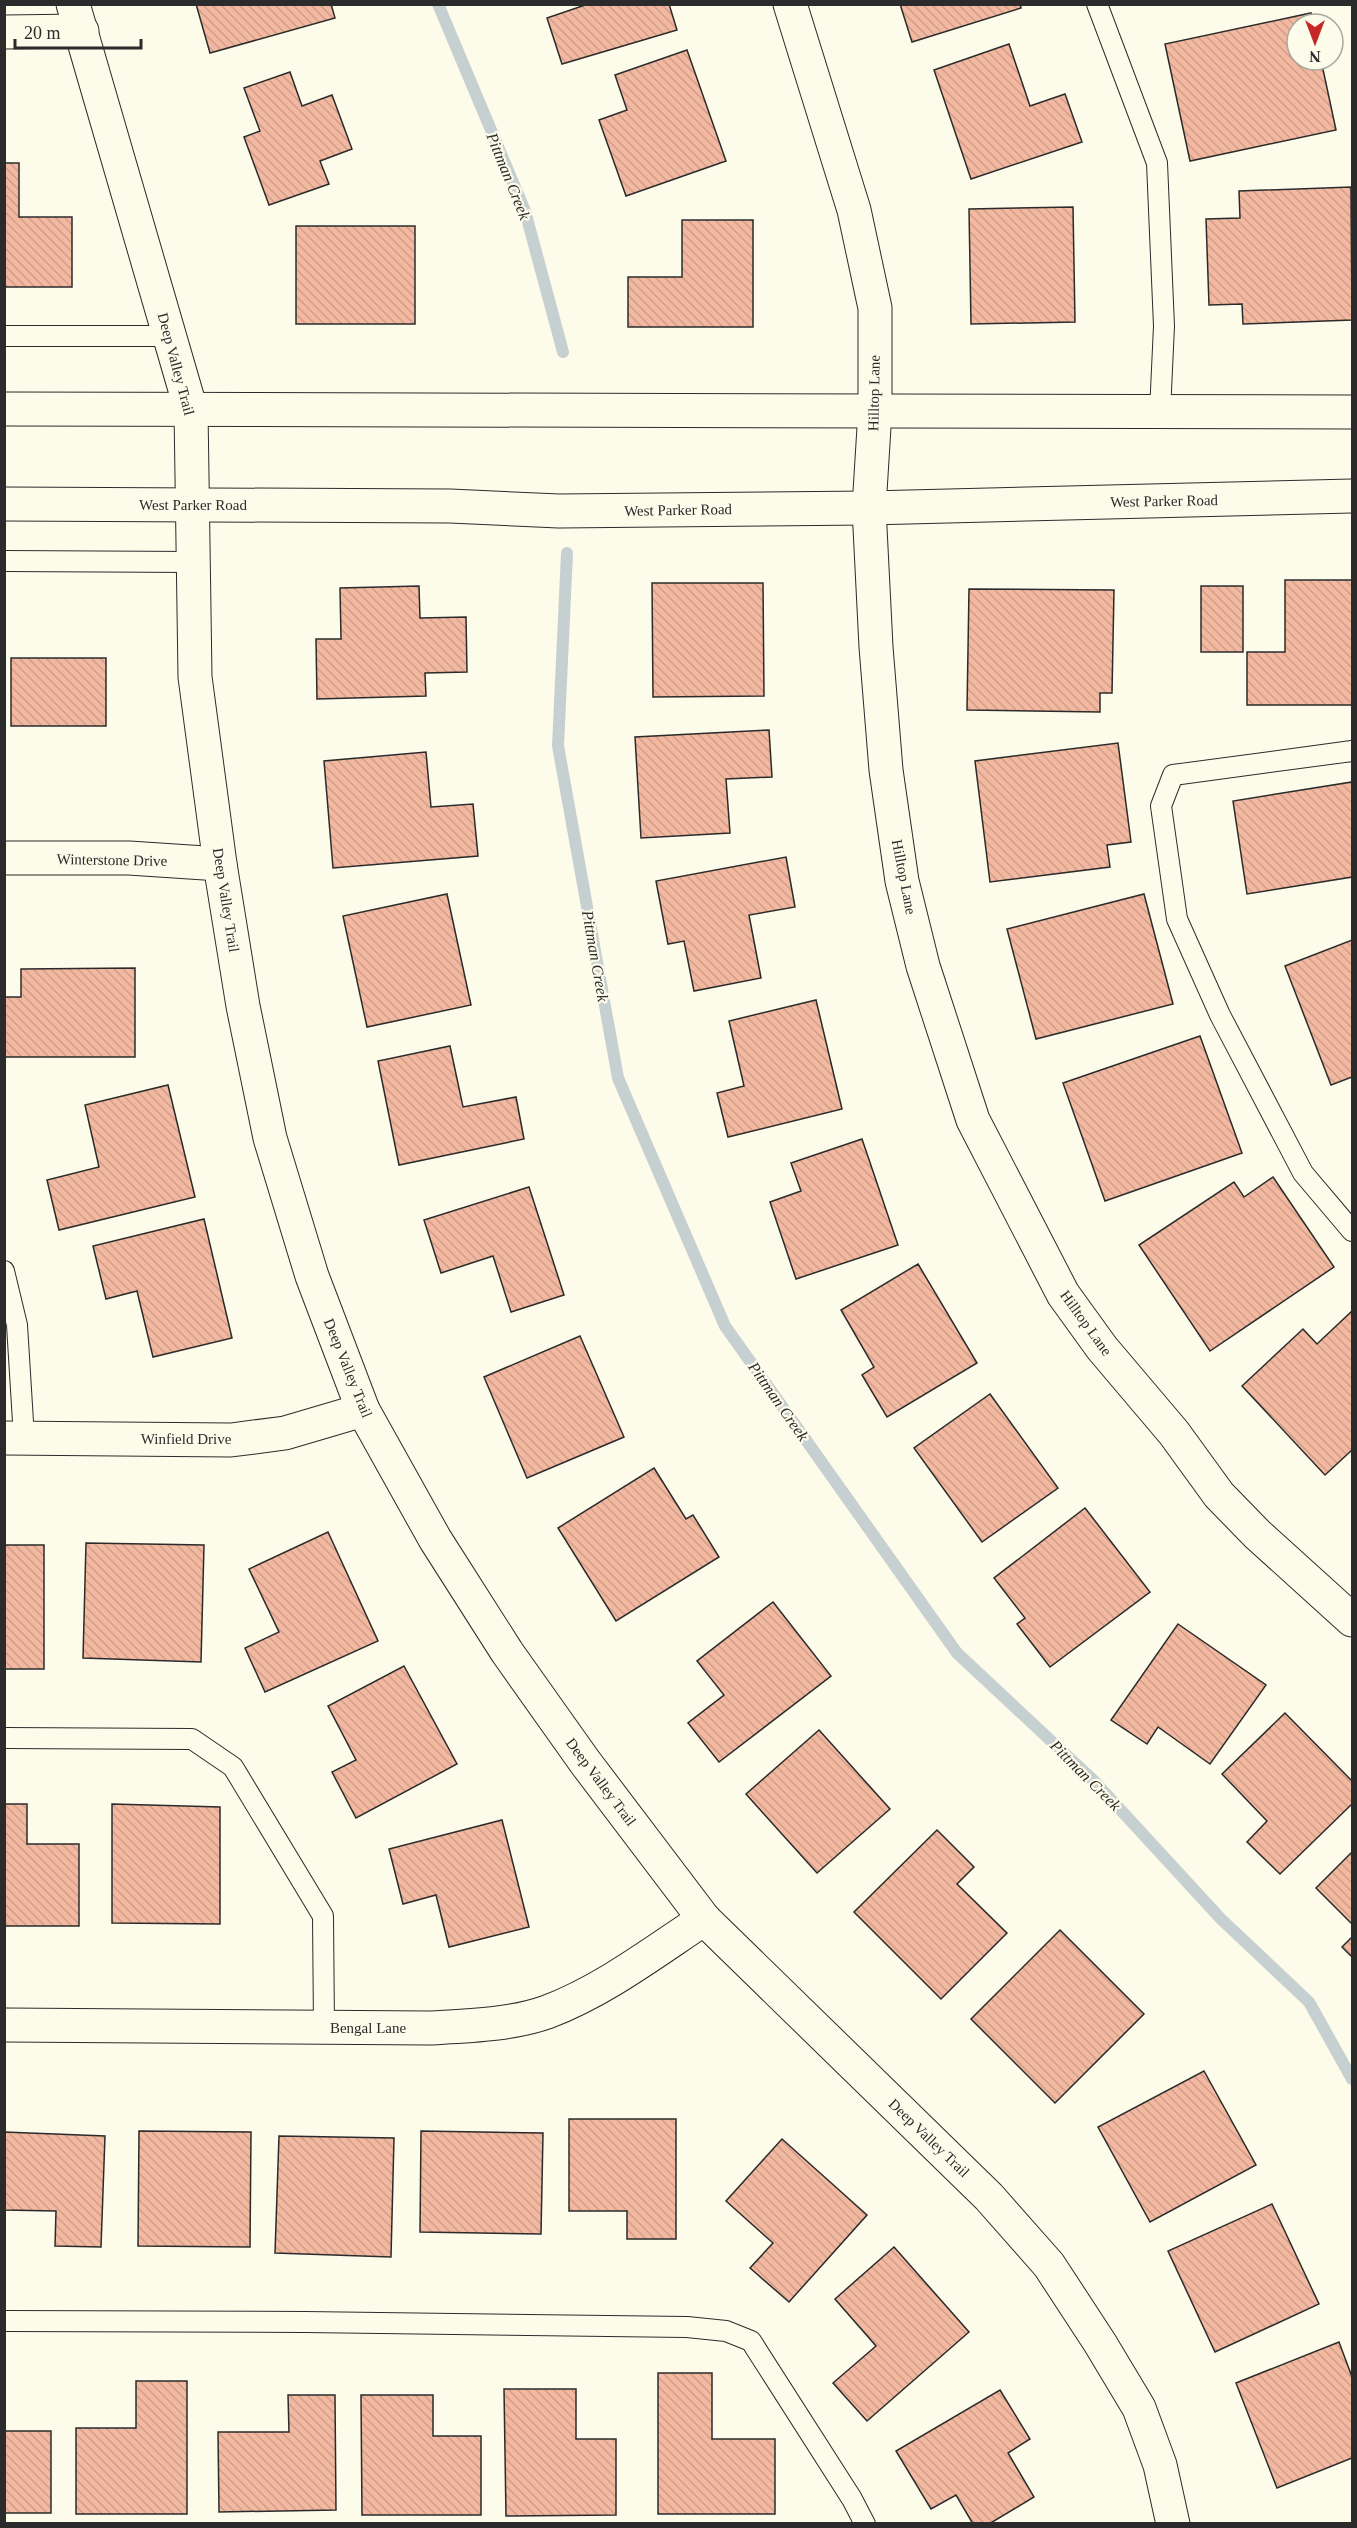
<svg xmlns="http://www.w3.org/2000/svg" width="1357" height="2528" font-family="Georgia,serif">
<style>
.lines{fill:none;stroke-linecap:round;stroke-linejoin:round}
.stream{stroke:#c7d0d0;stroke-width:12}
.building{fill:url(#building-back-hatch);stroke:#2b2b2b;stroke-width:1.5}
.service-casing{stroke:#2b2b2b;stroke-width:22}
.minor-casing{stroke:#2b2b2b;stroke-width:35}
.secondary-casing{stroke:#2b2b2b;stroke-width:35}
.service{stroke:#fdfbea;stroke-width:20}
.minor{stroke:#fdfbea;stroke-width:33}
.secondary{stroke:#fdfbea;stroke-width:33}
.labels{text-anchor:middle;stroke-width:4.5;stroke-linejoin:round;paint-order:stroke}
.street-label{font-size:15px;fill:#2b2b2b;stroke:#fdfbea}
.water-label{font-size:16px;font-style:italic;fill:#2b2b2b;stroke:#fdfbea}
</style>
<defs>
<pattern id="building-back-hatch" width="6" height="6" patternUnits="userSpaceOnUse" patternTransform="scale(1.5)"><rect width="6" height="6" fill="#f2b8a0"/><path d="M-1 5l2 2M0 0l6 6M5-1l2 2" fill="none" stroke="#d09e8a"/></pattern>
</defs>
<rect width="100%" height="100%" fill="#fdfbea"/>
<g class="lines">
<g class="stream">
<polyline points="438,4 525,211 563,352"/>
<polyline points="567,553 558,746 618,1078 725,1326 957,1653 1094,1781 1221,1919 1309,2002 1352,2079"/>
</g>
</g>
<g class="building">
<polygon points="196,4 331,4 335,18 210,53"/>
<polygon points="588,4 669,4 677,30 562,64 547,18"/>
<polygon points="900,4 1020,4 1021,8 912,42"/>
<polygon points="1311,13 1314,24 1297,24 1297,60 1321,60 1336,130 1190,161 1165,44"/>
<polygon points="1009,44 1030,106 1065,94 1082,142 971,179 934,70"/>
<polygon points="687,50 726,161 626,196 599,120 627,110 615,75"/>
<polygon points="290,72 302,106 332,95 352,149 320,161 329,184 269,205 244,137 260,131 244,88"/>
<polygon points="4,163 19,163 19,217 72,217 72,287 4,287"/>
<polygon points="1351,187 1352,320 1243,324 1242,304 1209,305 1206,219 1240,218 1239,191"/>
<polygon points="1073,207 1075,322 971,324 969,209"/>
<polygon points="682,220 753,220 753,327 628,327 628,277 682,277"/>
<rect x="296" y="226" width="119" height="98"/>
<polygon points="1285,580 1352,580 1352,705 1247,705 1247,652 1285,652"/>
<polygon points="652,583 763,583 764,696 653,697"/>
<polygon points="419,586 420,618 466,617 467,672 425,673 426,696 317,699 316,639 341,639 340,588"/>
<rect x="1201" y="586" width="42" height="66"/>
<polygon points="969,589 1114,590 1112,693 1100,693 1100,712 967,710"/>
<rect x="11" y="658" width="95" height="68"/>
<polygon points="769,730 772,777 726,779 730,833 641,838 635,737"/>
<polygon points="1118,743 1131,842 1107,845 1110,867 990,882 975,761"/>
<polygon points="426,752 431,807 473,804 478,856 333,868 324,761"/>
<polygon points="1352,782 1352,877 1247,894 1233,801"/>
<polygon points="786,857 795,907 749,915 761,978 694,991 684,941 668,944 656,881"/>
<polygon points="447,894 471,1005 367,1027 343,916"/>
<polygon points="1144,894 1173,1004 1036,1039 1007,929"/>
<polygon points="1352,940 1352,1077 1331,1085 1285,966"/>
<polygon points="135,968 135,1057 4,1057 4,997 21,997 21,969"/>
<polygon points="816,1000 842,1109 728,1137 717,1093 744,1086 729,1021"/>
<polygon points="1200,1036 1242,1153 1105,1201 1063,1083"/>
<polygon points="450,1046 463,1107 516,1097 524,1139 399,1165 378,1061"/>
<polygon points="168,1085 195,1197 59,1230 47,1180 99,1167 85,1105"/>
<polygon points="862,1139 898,1245 796,1279 770,1202 801,1191 791,1163"/>
<polygon points="1273,1177 1334,1267 1210,1351 1139,1245 1234,1182 1244,1197"/>
<polygon points="529,1187 564,1295 511,1312 493,1256 441,1273 424,1220"/>
<polygon points="204,1219 232,1338 153,1357 137,1291 106,1299 93,1246"/>
<polygon points="918,1264 977,1363 887,1417 862,1375 874,1367 841,1310"/>
<polygon points="1352,1311 1352,1450 1325,1475 1242,1386 1303,1329 1317,1344"/>
<polygon points="580,1336 624,1437 527,1478 484,1377"/>
<polygon points="990,1394 1058,1488 982,1542 914,1448"/>
<polygon points="654,1468 686,1519 693,1515 719,1557 616,1621 558,1528"/>
<polygon points="1085,1508 1150,1592 1050,1667 1017,1624 1025,1618 994,1578"/>
<polygon points="328,1532 378,1641 265,1692 245,1648 279,1632 249,1569"/>
<polygon points="86,1543 204,1545 201,1662 83,1658"/>
<rect x="4" y="1545" width="40" height="124"/>
<polygon points="773,1602 831,1676 719,1762 688,1723 724,1695 697,1661"/>
<polygon points="1178,1624 1266,1685 1210,1764 1158,1727 1147,1744 1111,1720"/>
<polygon points="404,1666 457,1764 356,1818 332,1772 356,1760 328,1706"/>
<polygon points="1285,1713 1352,1781 1352,1804 1280,1874 1247,1842 1267,1821 1222,1774"/>
<polygon points="819,1730 890,1809 817,1873 746,1794"/>
<polygon points="4,1804 27,1804 27,1844 79,1844 79,1926 4,1926"/>
<polygon points="112,1804 220,1807 220,1924 112,1923"/>
<polygon points="502,1820 529,1927 449,1947 436,1895 403,1904 389,1849"/>
<polygon points="937,1830 974,1867 957,1884 1007,1933 941,1999 854,1912"/>
<polygon points="1352,1852 1352,1924 1316,1888"/>
<polygon points="1060,1930 1144,2014 1055,2103 971,2019"/>
<polygon points="1352,1937 1352,1957 1342,1947"/>
<polygon points="1204,2071 1256,2165 1150,2222 1098,2127"/>
<polygon points="569,2119 676,2119 676,2239 627,2239 627,2211 569,2211"/>
<polygon points="139,2131 251,2132 250,2247 138,2246"/>
<polygon points="421,2131 543,2133 541,2234 420,2232"/>
<polygon points="4,2132 105,2136 101,2247 55,2246 56,2211 4,2210"/>
<polygon points="279,2136 394,2138 391,2257 275,2253"/>
<polygon points="782,2139 867,2215 789,2302 750,2268 773,2243 726,2201"/>
<polygon points="1272,2204 1319,2304 1215,2352 1168,2251"/>
<polygon points="894,2247 969,2332 867,2421 833,2383 876,2346 835,2299"/>
<polygon points="1339,2342 1352,2377 1352,2458 1277,2488 1236,2383"/>
<polygon points="658,2373 712,2373 712,2439 775,2439 775,2514 658,2514"/>
<polygon points="136,2381 187,2381 187,2514 76,2514 76,2428 136,2428"/>
<polygon points="504,2389 576,2389 576,2439 616,2439 616,2515 506,2516"/>
<polygon points="1000,2390 1030,2439 1008,2453 1034,2497 989,2524 973,2524 956,2495 931,2509 896,2451"/>
<polygon points="288,2395 335,2395 336,2510 219,2512 218,2432 289,2432"/>
<polygon points="361,2395 433,2395 433,2436 481,2436 481,2515 362,2515"/>
<rect x="4" y="2431" width="47" height="82"/>
</g>
<g class="lines">
<defs>
<g id="service">
<polyline points="1097,4 1157,163 1164,326 1160,412"/>
<polyline points="4,336 170,336"/>
<polyline points="4,561 194,562"/>
<polyline points="1352,751 1173,775 1161,806 1177,919 1220,1015 1303,1173 1352,1231"/>
<polyline points="4,1271 17,1325 24,1438"/>
<polyline points="4,1738 192,1739 233,1767 323,1916 324,2028"/>
<polyline points="4,2321 305,2322 687,2327 726,2331 751,2341 852,2499 865,2524"/>
</g>
<g id="minor">
<polyline points="73,4 191,410 195,677 220,864 243,1006 270,1138 312,1276 363,1410 435,1539 507,1652 585,1762 704,1919 989,2197 1049,2265 1100,2343 1139,2408 1160,2465 1173,2524"/>
<polyline points="790,4 854,210 875,308 875,411 869,508 876,647 886,770 902,881 923,966 973,1120 1063,1294 1102,1348 1174,1433 1219,1495 1257,1534 1352,1620"/>
<polyline points="4,32 82,31"/>
<polyline points="4,858 129,858 220,864"/>
<polyline points="4,1438 231,1440 285,1433 363,1410"/>
<path d="M4,2025L429,2028C466,2026 511,2025 547,2012C603,1991 654,1952 704,1919"/>
</g>
<g id="secondary">
<polyline points="4,409 1352,412"/>
<polyline points="4,504 450,506 559,511 869,508 1352,496"/>
</g>
</defs>
<use href="#service" class="service-casing"/>
<use href="#minor" class="minor-casing"/>
<use href="#secondary" class="secondary-casing"/>
<use href="#service" class="service"/>
<use href="#minor" class="minor"/>
<use href="#secondary" class="secondary"/>
</g>
<g class="labels">
<g class="street-label">
<text transform="translate(176 364) rotate(75)" y="5">Deep Valley Trail</text>
<text transform="translate(874 393) rotate(-89)" y="5">Hilltop Lane</text>
<text transform="translate(1164 501) rotate(-1)" y="5">West Parker Road</text>
<text x="193" y="510">West Parker Road</text>
<text transform="translate(678 510) rotate(-1)" y="5">West Parker Road</text>
<text transform="translate(112 860) rotate(1)" y="5">Winterstone Drive</text>
<text transform="translate(904 877) rotate(79)" y="5">Hilltop Lane</text>
<text transform="translate(226 900) rotate(81)" y="5">Deep Valley Trail</text>
<text transform="translate(1086 1323) rotate(54)" y="5">Hilltop Lane</text>
<text transform="translate(348 1368) rotate(68)" y="5">Deep Valley Trail</text>
<text x="186" y="1444">Winfield Drive</text>
<text transform="translate(601 1782) rotate(53)" y="5">Deep Valley Trail</text>
<text x="368" y="2033">Bengal Lane</text>
<text transform="translate(929 2138) rotate(44)" y="5">Deep Valley Trail</text>
</g>
<g class="water-label">
<text transform="translate(509 176) rotate(68)" y="6">Pittman Creek</text>
<text transform="translate(596 956) rotate(80)" y="6">Pittman Creek</text>
<text transform="translate(779 1401) rotate(55)" y="6">Pittman Creek</text>
<text transform="translate(1086 1775) rotate(45)" y="6">Pittman Creek</text>
</g>
</g>
<rect width="1357" height="2528" fill="none" stroke="#2b2b2b" stroke-width="12"/>
<g transform="translate(1315 42) rotate(180)"><circle r="28" fill="#fdfbea" stroke="#a9a89e" stroke-width="1.5"/>
<path d="M0-4.5L10 22L0 15L-10 22Z" fill="#c62828"/>
<text y="-9" font-size="16" font-weight="bold" text-anchor="middle" fill="#2b2b2b">N</text>
</g>
<path d="M15 39v9h126v-9" fill="none" stroke="#2b2b2b" stroke-width="3"/>
<text x="24" y="39" font-size="18" fill="#2b2b2b" stroke="#fdfbea" stroke-width="4.5" paint-order="stroke">20 m</text>
</svg>
